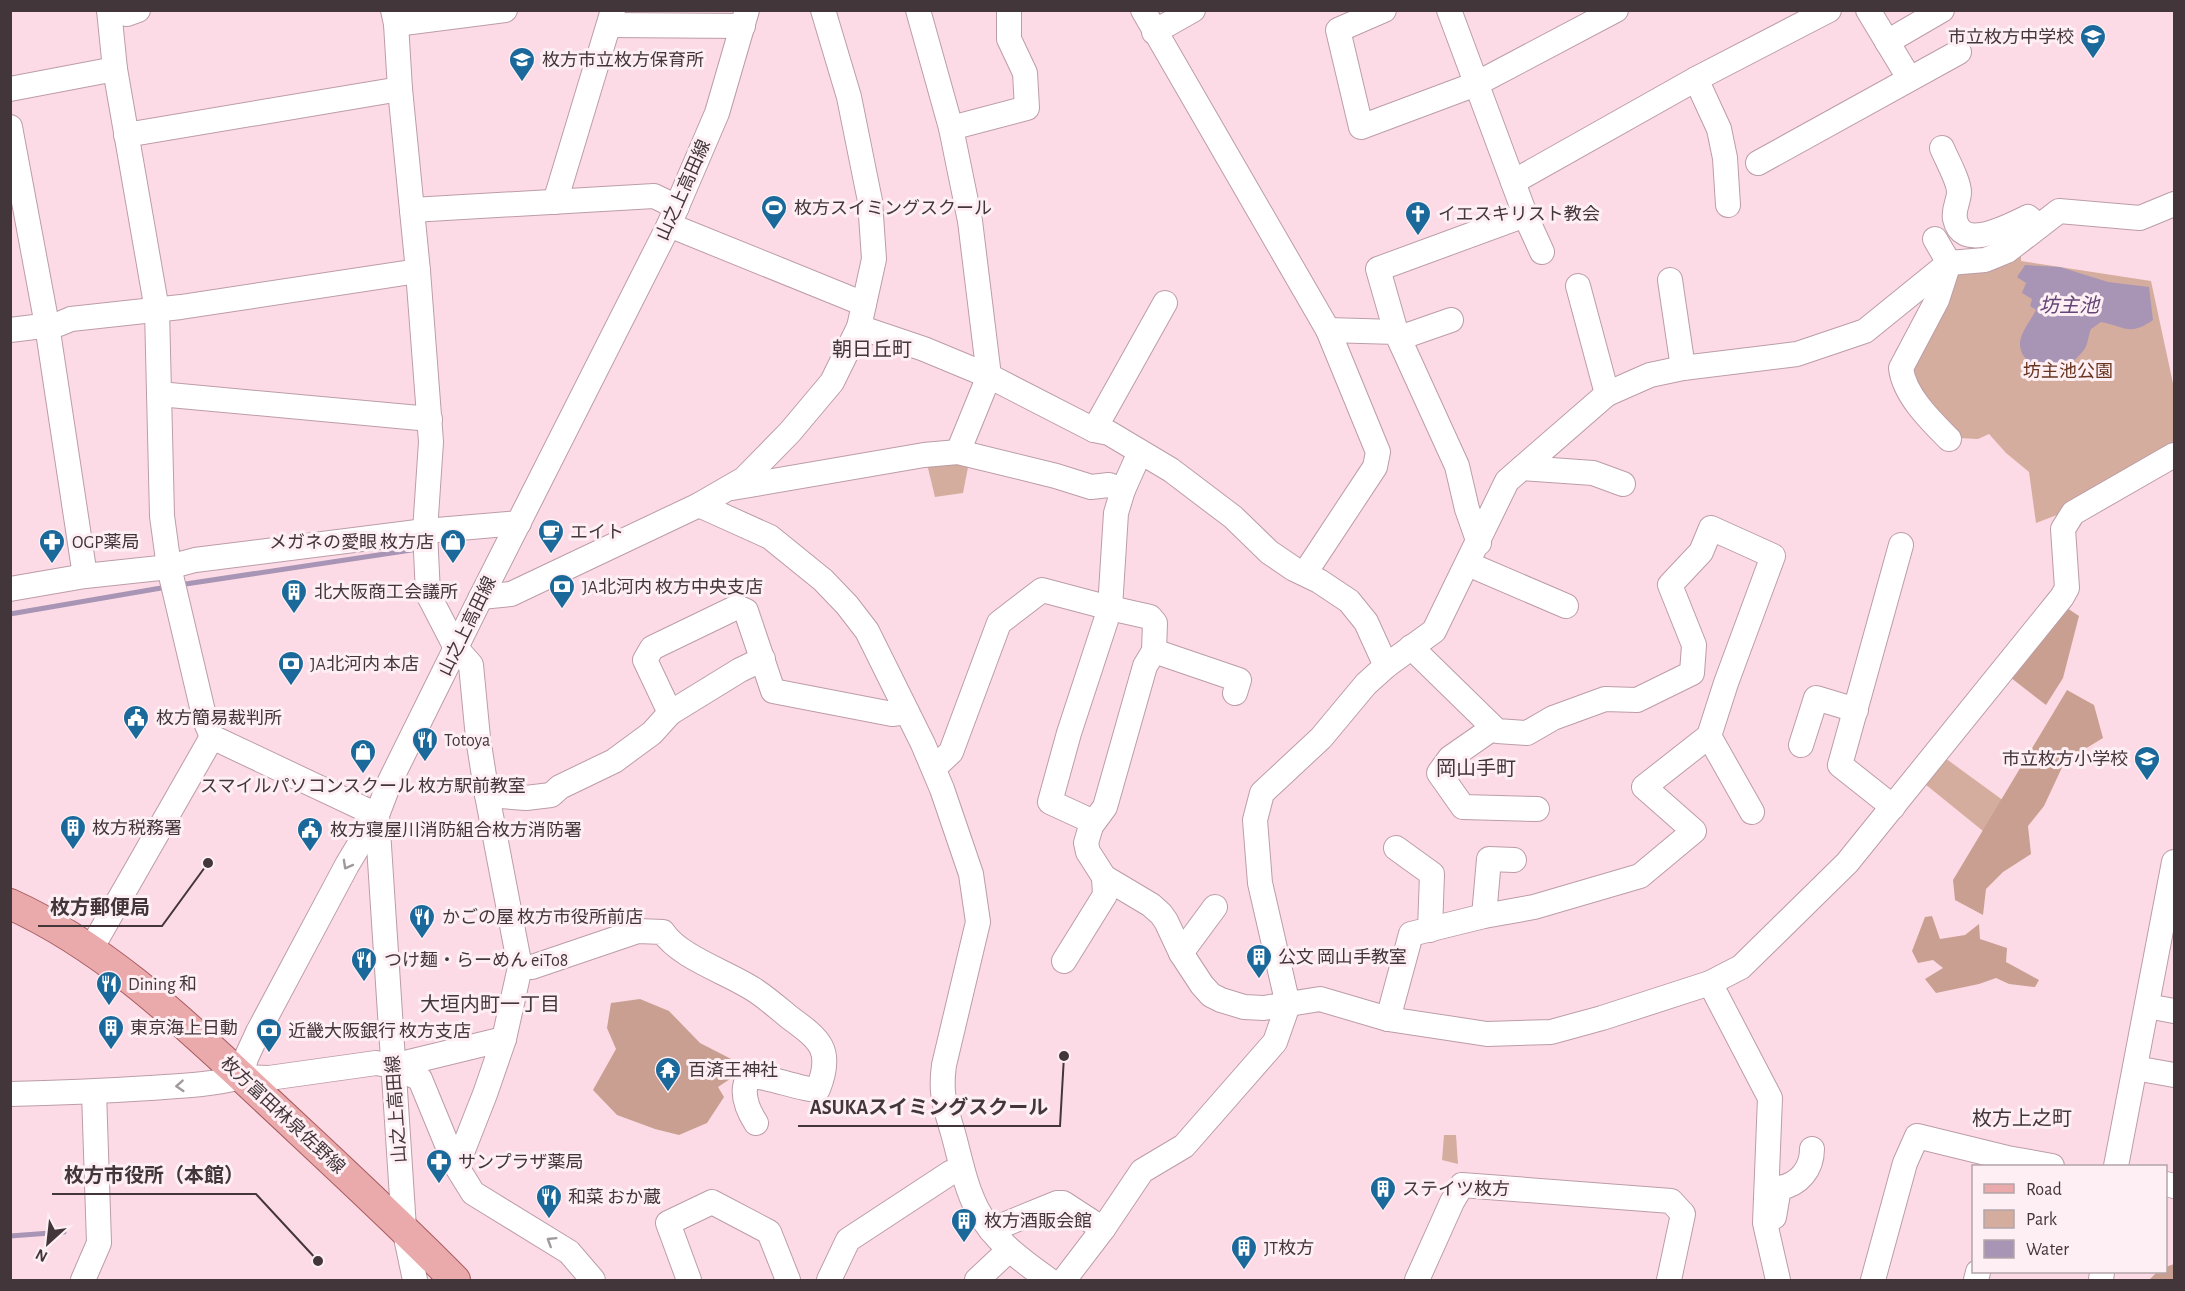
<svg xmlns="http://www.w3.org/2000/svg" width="2185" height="1291" font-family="'Alegreya Sans','Noto Sans JP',sans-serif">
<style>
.green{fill:#d5ad9e}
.forest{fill:#c89f90}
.water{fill:#a895b6}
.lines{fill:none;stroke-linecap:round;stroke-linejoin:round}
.stream{stroke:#a895b6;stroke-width:5}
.minor-casing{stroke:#bc9da7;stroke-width:26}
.major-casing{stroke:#a65c5f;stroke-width:32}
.minor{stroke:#fff;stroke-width:24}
.major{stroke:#eaa9ab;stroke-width:30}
.oneway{stroke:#a19a9c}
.labels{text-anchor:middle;stroke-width:6;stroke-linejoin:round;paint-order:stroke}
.poi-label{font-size:18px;fill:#43363a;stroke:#fdeff3;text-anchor:start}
.street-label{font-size:18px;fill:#43363a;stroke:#fdeff3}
.park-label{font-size:18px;fill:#69341e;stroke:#fdeff3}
.water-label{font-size:20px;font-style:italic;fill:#634676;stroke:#fdeff3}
.neighbourhood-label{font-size:20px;fill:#43363a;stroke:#fdeff3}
.leader{fill:none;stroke:#43363a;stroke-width:2}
.callout-dot{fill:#43363a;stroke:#fdeff3;stroke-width:2}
.callout-label{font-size:20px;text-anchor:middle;font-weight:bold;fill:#43363a;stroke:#fdeff3;stroke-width:6;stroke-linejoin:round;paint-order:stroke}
</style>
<rect width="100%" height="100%" fill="#fddbe6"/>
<g class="green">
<polygon points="2021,251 2021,261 2151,281 2174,388 2174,451 2070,510 2036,523 2029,472 2006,453 1989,434 1978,439 1958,438 1929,408 1909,365 1955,272"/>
<polygon points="970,457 963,493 935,497 926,460"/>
<polygon points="1945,758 2004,801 1983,831 1925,784"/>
<polygon points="1444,1135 1456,1135 1458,1164 1442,1160"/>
</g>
<g class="forest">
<polygon points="2058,602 2079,616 2063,678 2046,705 2006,674"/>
<polygon points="2067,690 2094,705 2103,738 2065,761 2044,806 2028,826 2031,854 2003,872 1986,889 1983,915 1955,900 1953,880"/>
<polygon points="1932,916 1940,939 1965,935 1979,924 1980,939 2007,948 2006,962 2039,980 2035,987 2009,984 1996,978 1979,984 1936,993 1925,979 1943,968 1933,960 1918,963 1912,951 1925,917"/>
<polygon points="640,999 669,1011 700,1043 739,1063 736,1075 718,1087 724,1097 707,1123 679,1135 655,1129 617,1115 593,1090 616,1049 607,1028 611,1003"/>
<polygon points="2174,1264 2174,1280 2149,1280 2157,1272 2166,1272 2166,1267"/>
</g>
<path class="water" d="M2025,265L2060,267L2108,282L2149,287L2153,320C2129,337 2124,326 2101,322L2091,329C2088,336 2088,346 2083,351C2078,357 2072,364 2065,366C2048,373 2021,365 2020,345C2019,334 2031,320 2036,310L2030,306L2032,299L2022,293L2026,283L2017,277Z"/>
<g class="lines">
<g class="stream">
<polyline points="179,585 418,549"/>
<polyline points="10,614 167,587"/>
<polyline points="10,1236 64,1232"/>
</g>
<defs>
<g id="minor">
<polyline points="109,10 127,14 138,10"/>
<polyline points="393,10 396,24 400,89 418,271 431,442 425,531 428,594 456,648 471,665 478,738 487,795 520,967 504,1039 485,1094 463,1150 455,1164"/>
<polyline points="823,10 849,97 870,201 874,259 859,327"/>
<polyline points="918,10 951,128 970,221 989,376 958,452"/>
<polyline points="1143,10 1328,330 1378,452 1375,467 1305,573"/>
<polyline points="1384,10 1338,30 1361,127 1476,84 1616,10"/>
<polyline points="1449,10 1526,217 1542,252"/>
<polyline points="1868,10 1909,78"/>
<polyline points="396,24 505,10"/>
<polyline points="609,25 743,26"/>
<polyline points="1154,32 1193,10"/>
<polyline points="1887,42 1942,10"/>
<polyline points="1696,79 1719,129 1725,158 1728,205"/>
<polyline points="10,89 115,69"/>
<polyline points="10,127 47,325 85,576"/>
<polyline points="951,128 1027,108 1025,73 1009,39 1009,10"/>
<polyline points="126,135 400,89"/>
<path d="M1942,148C1946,158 1959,181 1959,192C1959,201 1953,209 1955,219C1962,253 2010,225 2028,217L2039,226"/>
<polyline points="1758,163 1959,52"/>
<polyline points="1513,182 1696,79 1829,10"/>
<polyline points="555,202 613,10"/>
<polyline points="412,210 654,196 677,207"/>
<polyline points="669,225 864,304"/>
<path d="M1935,239L1949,263L1937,300L1901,368C1904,395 1931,421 1949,439"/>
<polyline points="1670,280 1683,368"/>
<polyline points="1578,286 1607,394"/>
<polyline points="10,330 59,324 71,319 181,307 418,271"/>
<polyline points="1328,330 1396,332 1457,466 1467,509 1479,543"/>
<polyline points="1396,332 1378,269 1525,215"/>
<polyline points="1400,340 1408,335 1451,320"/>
<polyline points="159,394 430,419"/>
<polyline points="1094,430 1165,303"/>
<polyline points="1140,452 1123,490 1116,513 1110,608 1150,617 1155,623 1154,651 1145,666 1105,807 1091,826 1086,843 1088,852 1104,877 1151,905 1161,914 1166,921 1181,953 1202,985 1211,995 1221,1000 1244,1007 1264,1008 1320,999 1388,1019 1487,1034 1551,1032 1602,1018 1710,983 1741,967 1847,863 2062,597 2067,588 2063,529 2073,513 2174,455"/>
<polyline points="1522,468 1593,473 1623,484"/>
<polyline points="732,488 924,455 958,452 1056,476 1091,487 1109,485 1123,490"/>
<path d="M699,505L770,537L823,580L847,605L867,631L923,744L942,789L971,874L978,922L944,1065C940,1094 945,1106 953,1133C960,1158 965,1186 977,1209C993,1240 1021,1260 1049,1280"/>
<polyline points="1468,564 1566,606"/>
<polyline points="10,589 85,576 169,567 195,560 425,531 519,523"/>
<polyline points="481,597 511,594 699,505 744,479 790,432 832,382 859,327 924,349 989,376 1094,430 1109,433 1171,470 1233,517 1269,552 1294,569 1319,581 1349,601 1366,622 1386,666"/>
<polyline points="1154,651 1239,680 1235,693"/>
<polyline points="670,713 645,660 652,648 737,607 746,611 773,691 892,714 907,712"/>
<polyline points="1493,728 1450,758 1439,773 1463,807 1537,809"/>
<polyline points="1709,736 1752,812"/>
<polyline points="1801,745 1816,698 1856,710"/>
<polyline points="934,768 951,752 999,623 1042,590 1110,608 1069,733 1050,802 1087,819 1091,826"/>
<polyline points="487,795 526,798 551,795 560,787 614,761 652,733 670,713 740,670 763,659"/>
<polyline points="1893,807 1840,765 1901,545"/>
<polyline points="1396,848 1432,874 1430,930"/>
<polyline points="1484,916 1489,859 1514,860"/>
<polyline points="91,949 212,737"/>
<polyline points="1181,953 1215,907"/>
<polyline points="1064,961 1105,895 1104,877"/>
<path d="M520,967H532L638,931L663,932C680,958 730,973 756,991C768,999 778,1008 789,1017C819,1039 834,1049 818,1089C807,1092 766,1075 749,1076C740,1091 747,1109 756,1123"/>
<polyline points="1710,983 1770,1098 1765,1223 1778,1280"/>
<polyline points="2147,1006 2174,1011"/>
<polyline points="1388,1019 1411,934 1484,916 1534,907 1640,876 1694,831 1644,787 1709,736 1726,683 1773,556 1711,528 1701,552 1670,585 1694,645 1692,673 1637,700 1605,699 1553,718 1527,733 1497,731 1411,647"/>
<polyline points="393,1066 504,1039"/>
<polyline points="2135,1068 2174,1075"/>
<polyline points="241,1077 269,1078 376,1063 393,1066 420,1079 455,1164 473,1193 569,1252 593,1280"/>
<path d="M10,1094C57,1093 103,1091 150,1088C181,1086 211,1085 241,1077L246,1058L258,1032L347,865L377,815L212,737L205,720L169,567L162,516L157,310L115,69L109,10"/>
<polyline points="2116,1166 2174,862"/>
<polyline points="2166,1184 2174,1186"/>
<path d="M1774,1217L1779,1188C1799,1185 1812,1169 1812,1149"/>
<polyline points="991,1230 1057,1203 1063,1203 1103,1229"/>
<polyline points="83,1280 99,1243 94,1092"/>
<polyline points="415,1280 404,1228 377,815 390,781 481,597 669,225 717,113 747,10"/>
<polyline points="689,1280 668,1223 712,1202 769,1232 788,1280"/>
<polyline points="829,1280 848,1240 950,1173 962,1168"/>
<polyline points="977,1280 1009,1250"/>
<polyline points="1064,1280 1103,1229 1142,1171 1184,1146 1275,1042 1288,1005 1260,883 1255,820 1262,793 1321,738 1366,684 1386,666 1434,631 1507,481 1607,394 1650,375 1683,368 1797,354 1865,331 1949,263 1985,260 2007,251 2059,211 2140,218 2174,204"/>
<polyline points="1417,1280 1452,1202 1462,1185 1671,1201 1683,1214 1669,1280"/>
<polyline points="1873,1280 1905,1163 1917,1136 2007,1158 2052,1166"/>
<polyline points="1976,1280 1978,1272"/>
<polyline points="2101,1280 2102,1272"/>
</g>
<path id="major" d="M10,904C100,945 171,1011 242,1077C313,1144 386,1210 455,1280"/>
</defs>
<use href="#minor" class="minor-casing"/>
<use href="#major" class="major-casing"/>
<use href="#minor" class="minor"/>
<use href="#major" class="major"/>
</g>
<defs><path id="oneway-chevron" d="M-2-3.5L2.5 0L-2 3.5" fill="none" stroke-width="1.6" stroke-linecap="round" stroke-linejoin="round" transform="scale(1.5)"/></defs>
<g class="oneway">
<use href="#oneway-chevron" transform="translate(347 865) rotate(119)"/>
<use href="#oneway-chevron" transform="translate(180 1086) rotate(176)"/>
<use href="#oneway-chevron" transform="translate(551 1241) rotate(-148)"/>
</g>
<defs>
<symbol id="school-pin" viewBox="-11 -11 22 30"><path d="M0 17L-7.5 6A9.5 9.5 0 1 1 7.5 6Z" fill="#1b699b" stroke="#fdeff3"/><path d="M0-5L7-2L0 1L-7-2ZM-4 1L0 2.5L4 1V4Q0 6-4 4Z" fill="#fff"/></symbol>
<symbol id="stadium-pin" viewBox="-11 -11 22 30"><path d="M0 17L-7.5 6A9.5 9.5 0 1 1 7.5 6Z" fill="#1b699b" stroke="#fdeff3"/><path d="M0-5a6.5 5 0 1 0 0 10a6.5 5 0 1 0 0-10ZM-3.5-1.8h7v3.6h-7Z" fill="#fff"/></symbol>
<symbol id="church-pin" viewBox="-11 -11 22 30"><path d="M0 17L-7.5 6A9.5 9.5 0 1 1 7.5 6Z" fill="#1b699b" stroke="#fdeff3"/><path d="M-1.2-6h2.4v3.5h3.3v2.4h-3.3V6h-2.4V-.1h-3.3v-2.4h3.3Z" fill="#fff"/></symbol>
<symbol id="cafe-pin" viewBox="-11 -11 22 30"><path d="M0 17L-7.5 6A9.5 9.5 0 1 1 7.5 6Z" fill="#1b699b" stroke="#fdeff3"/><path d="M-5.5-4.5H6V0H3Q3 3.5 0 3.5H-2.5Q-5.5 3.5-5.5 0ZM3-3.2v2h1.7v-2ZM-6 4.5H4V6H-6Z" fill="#fff"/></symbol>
<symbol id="pharmacy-pin" viewBox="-11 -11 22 30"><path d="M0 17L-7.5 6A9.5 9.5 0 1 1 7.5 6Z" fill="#1b699b" stroke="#fdeff3"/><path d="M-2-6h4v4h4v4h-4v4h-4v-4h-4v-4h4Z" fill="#fff"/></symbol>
<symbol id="shop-pin" viewBox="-11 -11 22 30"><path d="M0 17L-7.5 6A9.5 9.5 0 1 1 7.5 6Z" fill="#1b699b" stroke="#fdeff3"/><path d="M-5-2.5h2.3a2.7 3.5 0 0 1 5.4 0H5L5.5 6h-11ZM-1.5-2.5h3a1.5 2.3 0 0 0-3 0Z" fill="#fff"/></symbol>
<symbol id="bank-pin" viewBox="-11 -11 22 30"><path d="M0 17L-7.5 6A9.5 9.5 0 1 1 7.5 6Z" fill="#1b699b" stroke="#fdeff3"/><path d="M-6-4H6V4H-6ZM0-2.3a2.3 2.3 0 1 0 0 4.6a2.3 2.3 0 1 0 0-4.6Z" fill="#fff"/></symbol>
<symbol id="building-pin" viewBox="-11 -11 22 30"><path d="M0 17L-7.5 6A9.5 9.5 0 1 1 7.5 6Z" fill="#1b699b" stroke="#fdeff3"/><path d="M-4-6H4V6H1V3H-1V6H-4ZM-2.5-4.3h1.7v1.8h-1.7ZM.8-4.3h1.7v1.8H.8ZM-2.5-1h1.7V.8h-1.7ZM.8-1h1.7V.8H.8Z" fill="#fff"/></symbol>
<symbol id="civic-pin" viewBox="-11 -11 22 30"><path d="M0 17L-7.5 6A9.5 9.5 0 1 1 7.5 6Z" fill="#1b699b" stroke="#fdeff3"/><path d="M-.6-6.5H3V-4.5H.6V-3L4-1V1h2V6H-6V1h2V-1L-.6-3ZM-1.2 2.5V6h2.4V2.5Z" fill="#fff"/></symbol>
<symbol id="restaurant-pin" viewBox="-11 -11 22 30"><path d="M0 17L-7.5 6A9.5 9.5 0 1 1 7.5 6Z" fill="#1b699b" stroke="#fdeff3"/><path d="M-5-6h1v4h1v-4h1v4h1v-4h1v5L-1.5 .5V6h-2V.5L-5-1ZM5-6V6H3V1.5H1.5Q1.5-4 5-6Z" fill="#fff"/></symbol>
<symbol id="temple-pin" viewBox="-11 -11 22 30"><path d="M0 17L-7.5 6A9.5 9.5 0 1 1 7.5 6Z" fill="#1b699b" stroke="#fdeff3"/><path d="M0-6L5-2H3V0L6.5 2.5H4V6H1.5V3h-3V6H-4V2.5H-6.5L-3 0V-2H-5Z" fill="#fff"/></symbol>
</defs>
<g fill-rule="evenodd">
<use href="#school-pin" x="2078" y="22" width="30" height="40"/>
<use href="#school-pin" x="507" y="45" width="30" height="40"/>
<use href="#stadium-pin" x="759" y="193" width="30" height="40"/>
<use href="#church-pin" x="1403" y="199" width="30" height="40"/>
<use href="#cafe-pin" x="536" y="517" width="30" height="40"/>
<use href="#pharmacy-pin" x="37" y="527" width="30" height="40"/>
<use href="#shop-pin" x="438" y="527" width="30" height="40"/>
<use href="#bank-pin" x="547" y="572" width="30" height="40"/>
<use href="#building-pin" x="279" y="577" width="30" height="40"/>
<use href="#bank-pin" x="276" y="649" width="30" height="40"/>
<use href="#civic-pin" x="121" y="703" width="30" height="40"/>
<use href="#restaurant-pin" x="410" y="725" width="30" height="40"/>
<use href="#shop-pin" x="348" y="737" width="30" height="40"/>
<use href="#school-pin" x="2132" y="744" width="30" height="40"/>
<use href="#building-pin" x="58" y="813" width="30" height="40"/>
<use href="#civic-pin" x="295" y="815" width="30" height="40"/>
<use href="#restaurant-pin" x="407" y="902" width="30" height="40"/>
<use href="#building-pin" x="1244" y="942" width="30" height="40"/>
<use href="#restaurant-pin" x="349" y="945" width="30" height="40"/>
<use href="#restaurant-pin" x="94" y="969" width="30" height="40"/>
<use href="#building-pin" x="96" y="1013" width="30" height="40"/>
<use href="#bank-pin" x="254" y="1016" width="30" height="40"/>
<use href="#temple-pin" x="653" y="1055" width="30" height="40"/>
<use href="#pharmacy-pin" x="424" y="1147" width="30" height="40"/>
<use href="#building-pin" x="1368" y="1174" width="30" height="40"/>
<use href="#restaurant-pin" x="534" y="1182" width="30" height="40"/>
<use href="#building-pin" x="949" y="1206" width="30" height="40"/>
<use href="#building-pin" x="1229" y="1233" width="30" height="40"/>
</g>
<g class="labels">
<g class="poi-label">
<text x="2074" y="43" text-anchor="end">市立枚方中学校</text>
<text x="542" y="66">枚方市立枚方保育所</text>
<text x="794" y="214">枚方スイミングスクール</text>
<text x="1438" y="220">イエスキリスト教会</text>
<text x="570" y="538">エイト</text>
<text x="72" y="548">OGP薬局</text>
<text x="434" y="548" text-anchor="end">メガネの愛眼 枚方店</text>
<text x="582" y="593">JA北河内 枚方中央支店</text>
<text x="314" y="598">北大阪商工会議所</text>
<text x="310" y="670">JA北河内 本店</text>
<text x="156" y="724">枚方簡易裁判所</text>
<text x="444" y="746">Totoya</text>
<text x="2128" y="765" text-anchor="end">市立枚方小学校</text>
<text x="363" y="792" text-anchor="middle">スマイルパソコンスクール 枚方駅前教室</text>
<text x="92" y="834">枚方税務署</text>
<text x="330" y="836">枚方寝屋川消防組合枚方消防署</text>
<text x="442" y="923">かごの屋 枚方市役所前店</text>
<text x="1278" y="963">公文 岡山手教室</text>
<text x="384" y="966">つけ麺・らーめん eiTo8</text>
<text x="128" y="990">Dining 和</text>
<text x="130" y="1034">東京海上日動</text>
<text x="288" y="1037">近畿大阪銀行 枚方支店</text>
<text x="688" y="1076">百済王神社</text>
<text x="458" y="1168">サンプラザ薬局</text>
<text x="1402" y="1195">ステイツ枚方</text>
<text x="568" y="1203">和菜 おか蔵</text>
<text x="984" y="1227">枚方酒販会館</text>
<text x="1264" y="1254">JT枚方</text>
</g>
<g class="street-label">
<text transform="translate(683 190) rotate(-66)" y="6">山之上高田線</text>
<text transform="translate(467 626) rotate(-64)" y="6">山之上高田線</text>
<text transform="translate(396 1109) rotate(-94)" y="6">山之上高田線</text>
<text transform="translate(283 1115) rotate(43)" y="6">枚方富田林泉佐野線</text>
</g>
<g class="park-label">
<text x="2068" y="377">坊主池公園</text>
</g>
<g class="water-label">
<text x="2069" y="312">坊主池</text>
</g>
<g class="neighbourhood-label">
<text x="872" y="356">朝日丘町</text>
<text x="1476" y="775">岡山手町</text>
<text x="490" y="1011">大垣内町一丁目</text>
<text x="2022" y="1125">枚方上之町</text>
</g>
</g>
<path class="leader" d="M208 863L162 926H38M1064 1056L1060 1126H798M318 1261L256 1194H52"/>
<g class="callout-dot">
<circle cx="208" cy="863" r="6"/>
<circle cx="1064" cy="1056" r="6"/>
<circle cx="318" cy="1261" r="6"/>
</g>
<g class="callout-label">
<text x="100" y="914">枚方郵便局</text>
<text x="929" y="1114">ASUKAスイミングスクール</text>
<text x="154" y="1182">枚方市役所（本館）</text>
</g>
<rect width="2185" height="1291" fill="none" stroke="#43363a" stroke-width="24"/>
<rect x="1972" y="1165" width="195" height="108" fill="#fdeff3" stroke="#b3a5a9" stroke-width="1.5"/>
<rect x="1984" y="1184" width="30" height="9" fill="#eaa9ab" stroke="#b3a5a9" stroke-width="1.5"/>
<text x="2026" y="1195" font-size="18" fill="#43363a">Road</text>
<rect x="1984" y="1210" width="30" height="18" fill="#d5ad9e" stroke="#b3a5a9" stroke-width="1.5"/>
<text x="2026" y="1225" font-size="18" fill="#43363a">Park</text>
<rect x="1984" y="1240" width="30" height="18" fill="#a895b6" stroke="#b3a5a9" stroke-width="1.5"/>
<text x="2026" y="1255" font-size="18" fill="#43363a">Water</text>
<g transform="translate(48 1243) rotate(207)" stroke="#fdeff3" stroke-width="4.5" paint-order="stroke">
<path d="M0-4.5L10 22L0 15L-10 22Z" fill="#43363a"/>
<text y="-9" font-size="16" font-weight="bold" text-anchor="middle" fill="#43363a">N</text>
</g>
</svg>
